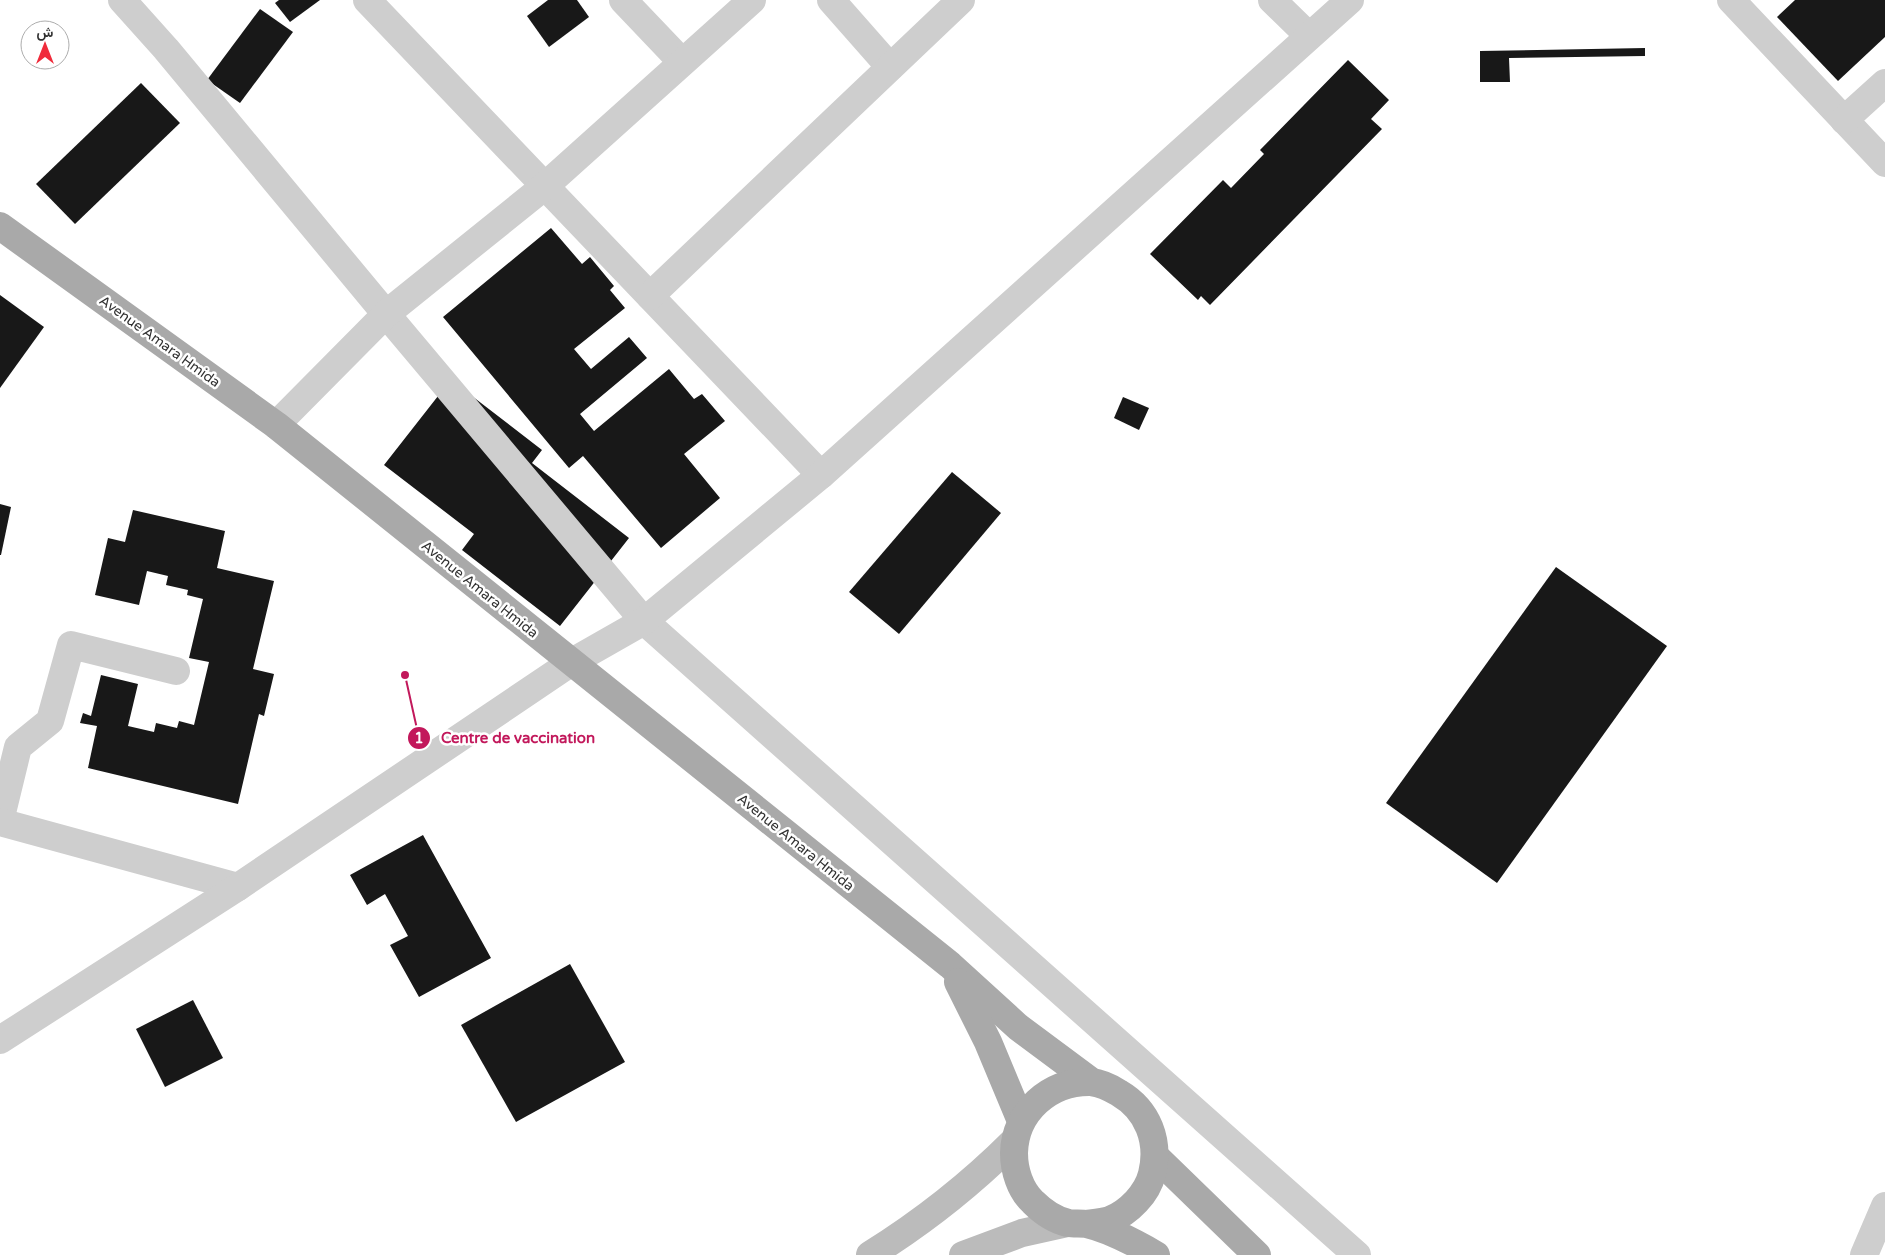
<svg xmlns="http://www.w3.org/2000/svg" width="1885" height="1255" font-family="'Varela Round',Vazirmatn,sans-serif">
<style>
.building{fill:#181818}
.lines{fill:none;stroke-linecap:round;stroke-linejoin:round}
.street{stroke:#cecece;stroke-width:28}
.secondary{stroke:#bbb;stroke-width:28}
.primary{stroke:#a9a9a9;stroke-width:28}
.labels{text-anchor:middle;stroke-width:5;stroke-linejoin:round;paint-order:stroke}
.street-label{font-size:14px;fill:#313131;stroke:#fff}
.leader{fill:none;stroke:#c2185b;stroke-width:2}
.callout-dot{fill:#c2185b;stroke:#fff;stroke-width:2}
.mark-label{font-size:15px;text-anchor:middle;font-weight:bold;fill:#fff}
.callout-label{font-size:15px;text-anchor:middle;font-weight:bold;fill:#c2185b;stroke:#fff;stroke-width:5;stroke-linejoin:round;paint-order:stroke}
</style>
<rect width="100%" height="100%" fill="#fff"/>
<g class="building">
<polygon points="279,0 320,0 290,22 275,3"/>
<polygon points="548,0 577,0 589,17 549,47 527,16"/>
<polygon points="1795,0 1885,0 1885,37 1838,81 1777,17"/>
<polygon points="260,9 293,32 240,103 207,80"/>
<polygon points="1645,48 1645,56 1509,58 1510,82 1480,82 1480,51"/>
<polygon points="1348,60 1389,100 1371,119 1382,129 1210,305 1201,296 1198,300 1150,254 1223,180 1231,188 1264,154 1260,150"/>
<polygon points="141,83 180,123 75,224 36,184"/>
<polygon points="551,228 582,264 590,257 614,286 610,290 625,308 574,349 591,369 629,337 647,358 580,414 594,431 669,369 694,399 702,394 725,421 684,454 720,498 661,548 583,456 569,468 443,317"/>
<polygon points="0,295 44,327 0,388"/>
<polygon points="449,382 468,393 542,450 532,463 629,538 560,626 462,550 474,534 384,465"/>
<polygon points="1123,397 1149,408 1139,430 1114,418"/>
<polygon points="952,472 1001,513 899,634 849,592"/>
<polygon points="0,504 11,507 1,555 0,555"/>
<polygon points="133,510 225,531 217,568 274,581 253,669 274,674 264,716 259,714 238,804 88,768 97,726 80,723 83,713 91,716 101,675 138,684 128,726 154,732 156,723 177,728 179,721 194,725 209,662 189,658 203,599 187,595 188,590 166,585 168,576 147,571 139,605 95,595 108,538 125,542"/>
<polygon points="1556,567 1667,646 1497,883 1386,803"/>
<polygon points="423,835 491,958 419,997 390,945 408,936 385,894 367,905 350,875"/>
<polygon points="570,964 625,1062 516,1122 461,1025"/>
<polygon points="193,1000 223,1058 165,1087 136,1029"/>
</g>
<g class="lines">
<g class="street">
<polyline points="122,0 166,49 386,314 644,621 1357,1255"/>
<polyline points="367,0 821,475"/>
<polyline points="623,0 682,62"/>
<polyline points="831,0 890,67"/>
<polyline points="1272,0 1309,36"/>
<polyline points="1731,0 1885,163"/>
<polyline points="1844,120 1885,83"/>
<polyline points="650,296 961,0"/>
<polyline points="276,425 386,314 545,186 752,0"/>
<polyline points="0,821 18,747 50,721 71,645 176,671"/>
<polyline points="0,822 238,887"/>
<polyline points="0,1040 238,887 572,662 644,621 821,475 1350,0"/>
<polyline points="1864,1255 1885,1206"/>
</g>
<g class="secondary">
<path d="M870,1255C923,1222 970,1185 1014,1141"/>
<polyline points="963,1255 1022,1233 1067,1223"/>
</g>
<g class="primary">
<polyline points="0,226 276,425 950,965 1018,1027 1092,1082"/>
<polyline points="958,982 988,1042 1021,1121"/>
<polyline points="1155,1156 1257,1255"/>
<path d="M1087,1224C1094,1223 1103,1222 1110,1220C1129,1212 1147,1194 1152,1174C1160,1141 1148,1110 1119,1093C1111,1088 1100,1083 1091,1082C1049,1081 1015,1112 1014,1153C1014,1170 1020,1190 1033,1202C1042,1211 1055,1220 1068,1223C1074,1224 1081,1223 1087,1224C1109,1229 1137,1244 1156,1255"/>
</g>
</g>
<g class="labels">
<g class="street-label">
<text transform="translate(160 341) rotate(36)" y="5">Avenue Amara Hmida</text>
<text transform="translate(480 589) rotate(39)" y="5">Avenue Amara Hmida</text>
<text transform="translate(796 842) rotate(39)" y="5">Avenue Amara Hmida</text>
</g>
</g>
<path class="leader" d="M405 675L419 738"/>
<g class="callout-dot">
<circle cx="405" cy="675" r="5"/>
<circle cx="419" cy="738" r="12"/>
</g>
<g class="mark-label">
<text x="419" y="743">1</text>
</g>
<g class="callout-label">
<text x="518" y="743">Centre de vaccination</text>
</g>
<g transform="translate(45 45)"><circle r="24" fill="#ffffff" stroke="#adadad"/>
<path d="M0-4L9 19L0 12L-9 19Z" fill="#f02b3b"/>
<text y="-8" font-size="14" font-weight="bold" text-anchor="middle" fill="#313131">ش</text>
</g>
</svg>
